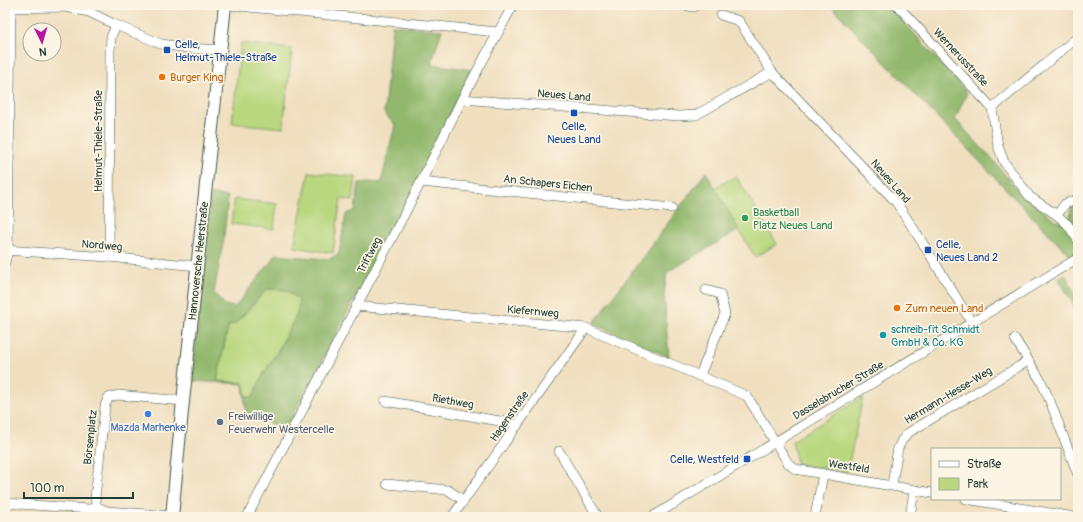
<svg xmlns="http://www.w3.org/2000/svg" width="1083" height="522" font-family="Pangolin,sans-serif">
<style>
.green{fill:#b8d77e;stroke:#6c8a59}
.forest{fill:#92b86d;stroke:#587a50;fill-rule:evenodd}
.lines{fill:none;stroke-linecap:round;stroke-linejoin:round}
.minor-casing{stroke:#3e5549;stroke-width:10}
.major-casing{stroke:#3e5549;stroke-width:14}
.minor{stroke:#fff;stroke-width:9}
.major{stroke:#fff;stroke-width:12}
.transit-dot{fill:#1a4fb4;stroke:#fcf5e5;stroke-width:1.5}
.food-dot{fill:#e8710a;stroke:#fcf5e5;stroke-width:1.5}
.leisure-dot{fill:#2e9e5b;stroke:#fcf5e5;stroke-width:1.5}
.culture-dot{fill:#0f9aa8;stroke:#fcf5e5;stroke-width:1.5}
.shop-dot{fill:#3f7fe0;stroke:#fcf5e5;stroke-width:1.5}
.service-dot{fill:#5c6f8a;stroke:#fcf5e5;stroke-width:1.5}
.labels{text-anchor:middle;stroke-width:3.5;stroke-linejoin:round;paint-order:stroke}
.transit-label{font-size:11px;fill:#164399;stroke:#fcf5e5;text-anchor:start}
.street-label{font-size:11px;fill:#1f3d34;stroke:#fcf5e5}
.food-label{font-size:11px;fill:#c56008;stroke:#fcf5e5;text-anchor:start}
.leisure-label{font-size:11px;fill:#27864d;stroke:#fcf5e5;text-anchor:start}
.culture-label{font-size:11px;fill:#0d838f;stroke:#fcf5e5;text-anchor:start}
.service-label{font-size:11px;fill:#4e5e75;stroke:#fcf5e5;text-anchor:start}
.shop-label{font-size:11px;fill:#366cbe;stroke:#fcf5e5}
</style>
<rect width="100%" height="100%" fill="#fcf5e5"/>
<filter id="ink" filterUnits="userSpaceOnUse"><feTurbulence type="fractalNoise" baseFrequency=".025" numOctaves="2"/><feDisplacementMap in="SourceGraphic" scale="8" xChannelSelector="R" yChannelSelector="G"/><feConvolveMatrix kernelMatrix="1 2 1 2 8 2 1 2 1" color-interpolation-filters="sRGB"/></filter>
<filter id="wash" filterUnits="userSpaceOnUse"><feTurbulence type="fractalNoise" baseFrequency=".012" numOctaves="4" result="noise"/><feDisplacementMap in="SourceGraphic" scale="16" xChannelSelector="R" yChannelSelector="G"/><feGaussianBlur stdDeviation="0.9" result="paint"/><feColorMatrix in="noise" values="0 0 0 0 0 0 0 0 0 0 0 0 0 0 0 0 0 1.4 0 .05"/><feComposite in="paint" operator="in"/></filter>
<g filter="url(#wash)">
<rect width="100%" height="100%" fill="#f0dfbf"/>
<g class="green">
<polygon points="241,43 292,49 283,128 232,123"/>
<polygon points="309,172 356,177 353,201 341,199 333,253 294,247"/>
<polygon points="736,176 777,244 755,257 739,230 714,188"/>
<polygon points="234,199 277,204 274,229 231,224"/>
<polygon points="267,289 286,290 300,300 297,314 279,349 263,375 253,397 246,397 243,383 217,382 228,326 236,323"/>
<polygon points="863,397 847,472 797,464 792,441"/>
</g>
<g class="forest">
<polygon points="830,5 889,5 967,93 955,119 991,158 1024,197 1060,223 1070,218 1071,208 1078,205 1078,251 1069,255"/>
<path d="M392,25L442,30L431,64L472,70L417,181L285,430L246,413L243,384L192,381L211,194L228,197L224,238L214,293L225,305L235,307L277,254L285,256L329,259L339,254L346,214L355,210L359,183L368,182L381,183L395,125L384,113ZM267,289L286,290L299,300L297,314L279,349L263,375L253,397H246L243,383L217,381L228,326L236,323Z"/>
<polygon points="706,172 739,230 667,272 664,296 669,357 593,324"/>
<polygon points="1065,274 1078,299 1078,312 1058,278"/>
</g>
</g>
<g filter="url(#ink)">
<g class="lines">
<defs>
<g id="minor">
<polyline points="230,5 497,32"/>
<polyline points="683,5 694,7"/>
<polyline points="897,5 992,108 998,146 1004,162 1030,197 1057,215 1068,225 1078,240"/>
<polyline points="5,8 65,7 89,12 116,25 161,44 188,48 220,50"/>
<polyline points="721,15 739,21 772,72"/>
<polyline points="462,99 678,116 696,115 772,72 896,202 924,245 972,323"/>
<polyline points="992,108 1078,37"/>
<polyline points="421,182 672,208"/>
<polyline points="1057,215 1065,204 1078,199"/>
<polyline points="5,250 109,257 197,266"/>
<polyline points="109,257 110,51 111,37 116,25"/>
<polyline points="5,263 8,250 11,9"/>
<polyline points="356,306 586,328 747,396 788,463 795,469 932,493"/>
<polyline points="1015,339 1041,381 1050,401 1078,475"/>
<polyline points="700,375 725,314 720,294 706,290"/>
<polyline points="385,401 511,423 517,426"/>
<polyline points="559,451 598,517"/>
<polyline points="387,484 448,490 463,500"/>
<polyline points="892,485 898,448 902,440 908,433 1028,361"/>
<polyline points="966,499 1074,517"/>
<polyline points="5,503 89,509 97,507 107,511 172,516"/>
<polyline points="97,507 95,498 105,406 108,398 118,395 183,401"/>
<polyline points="247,517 421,182 462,99 513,5"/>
<polyline points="452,517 586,328"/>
<polyline points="652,517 1078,258"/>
<polyline points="815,517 823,474"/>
<polyline points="910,517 914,490"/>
</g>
<polyline id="major" points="172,517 182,411 225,5"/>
</defs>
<use href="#minor" class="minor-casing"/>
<use href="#major" class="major-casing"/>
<use href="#minor" class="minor"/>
<use href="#major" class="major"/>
</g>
</g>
<g class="transit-dot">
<rect x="163" y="46" width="8" height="8" rx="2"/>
<rect x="570" y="109" width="8" height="8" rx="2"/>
<rect x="924" y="246" width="8" height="8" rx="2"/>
<rect x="743" y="455" width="8" height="8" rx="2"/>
</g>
<g class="food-dot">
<circle cx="162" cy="77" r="4"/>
<circle cx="897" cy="308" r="4"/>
</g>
<circle class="leisure-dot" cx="745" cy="218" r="4"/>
<circle class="culture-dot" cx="883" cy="335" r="4"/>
<circle class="shop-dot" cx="148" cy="414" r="4"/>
<circle class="service-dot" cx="220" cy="422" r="4"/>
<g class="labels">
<g class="transit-label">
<text x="175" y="48">Celle,<tspan x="175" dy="13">Helmut-Thiele-Straße</tspan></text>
<text x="574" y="130" text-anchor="middle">Celle,<tspan x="574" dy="13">Neues Land</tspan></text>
<text x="936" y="248">Celle,<tspan x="936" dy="13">Neues Land 2</tspan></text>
<text x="739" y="463" text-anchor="end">Celle, Westfeld</text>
</g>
<g class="street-label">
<text transform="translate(961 57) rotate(47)" y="4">Wernerusstraße</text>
<text transform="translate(564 95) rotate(5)" y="4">Neues Land</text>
<text transform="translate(98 141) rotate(-90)" y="4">Helmut-Thiele-Straße</text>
<text transform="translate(891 181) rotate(49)" y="4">Neues Land</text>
<text transform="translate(548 183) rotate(6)" y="4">An Schapers Eichen</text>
<text transform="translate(102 245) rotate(5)" y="4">Nordweg</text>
<text transform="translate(369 255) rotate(-62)" y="4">Triftweg</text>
<text transform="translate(198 261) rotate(-84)" y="4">Hannoversche Heerstraße</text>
<text transform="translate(533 311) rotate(5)" y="4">Kiefernweg</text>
<text transform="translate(838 390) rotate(-31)" y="4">Dasselsbrucher Straße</text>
<text transform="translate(948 395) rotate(-31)" y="4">Hermann-Hesse-Weg</text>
<text transform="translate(453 401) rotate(10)" y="4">Riethweg</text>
<text transform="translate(509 416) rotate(-55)" y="4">Hagenstraße</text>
<text transform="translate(90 437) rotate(-84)" y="4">Börsenplatz</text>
<text transform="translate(849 466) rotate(9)" y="4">Westfeld</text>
</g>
<g class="food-label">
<text x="170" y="81">Burger King</text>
<text x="905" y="312">Zum neuen Land</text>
</g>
<g class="leisure-label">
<text x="753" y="216">Basketball<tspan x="753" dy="13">Platz Neues Land</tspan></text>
</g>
<g class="culture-label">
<text x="891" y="333">schreib-fit Schmidt<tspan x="891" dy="13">GmbH &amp; Co. KG</tspan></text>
</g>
<g class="service-label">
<text x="228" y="420">Freiwillige<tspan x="228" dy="13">Feuerwehr Westercelle</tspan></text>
</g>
<g class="shop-label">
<text x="148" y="431">Mazda Marhenke</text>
</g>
</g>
<rect width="1083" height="522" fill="none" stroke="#fcf5e5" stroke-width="20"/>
<rect x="931" y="448" width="130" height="52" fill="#fcf5e5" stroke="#a4ab9e"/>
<rect x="939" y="461" width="20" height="6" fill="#ffffff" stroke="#a4ab9e"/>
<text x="967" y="468" font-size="12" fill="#1f3d34">Straße</text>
<rect x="939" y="478" width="20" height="12" fill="#b8d77e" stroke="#a4ab9e"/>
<text x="967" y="488" font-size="12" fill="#1f3d34">Park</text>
<g transform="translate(42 42) rotate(175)"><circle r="19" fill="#fcf5e5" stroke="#a4ab9e"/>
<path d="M0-3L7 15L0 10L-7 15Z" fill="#b5179e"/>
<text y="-6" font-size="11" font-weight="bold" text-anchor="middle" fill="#1f3d34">N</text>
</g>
<path d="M24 492v6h109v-6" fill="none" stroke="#1f3d34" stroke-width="2"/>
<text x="30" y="492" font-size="12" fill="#1f3d34" stroke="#fcf5e5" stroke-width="3" paint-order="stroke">100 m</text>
</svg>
